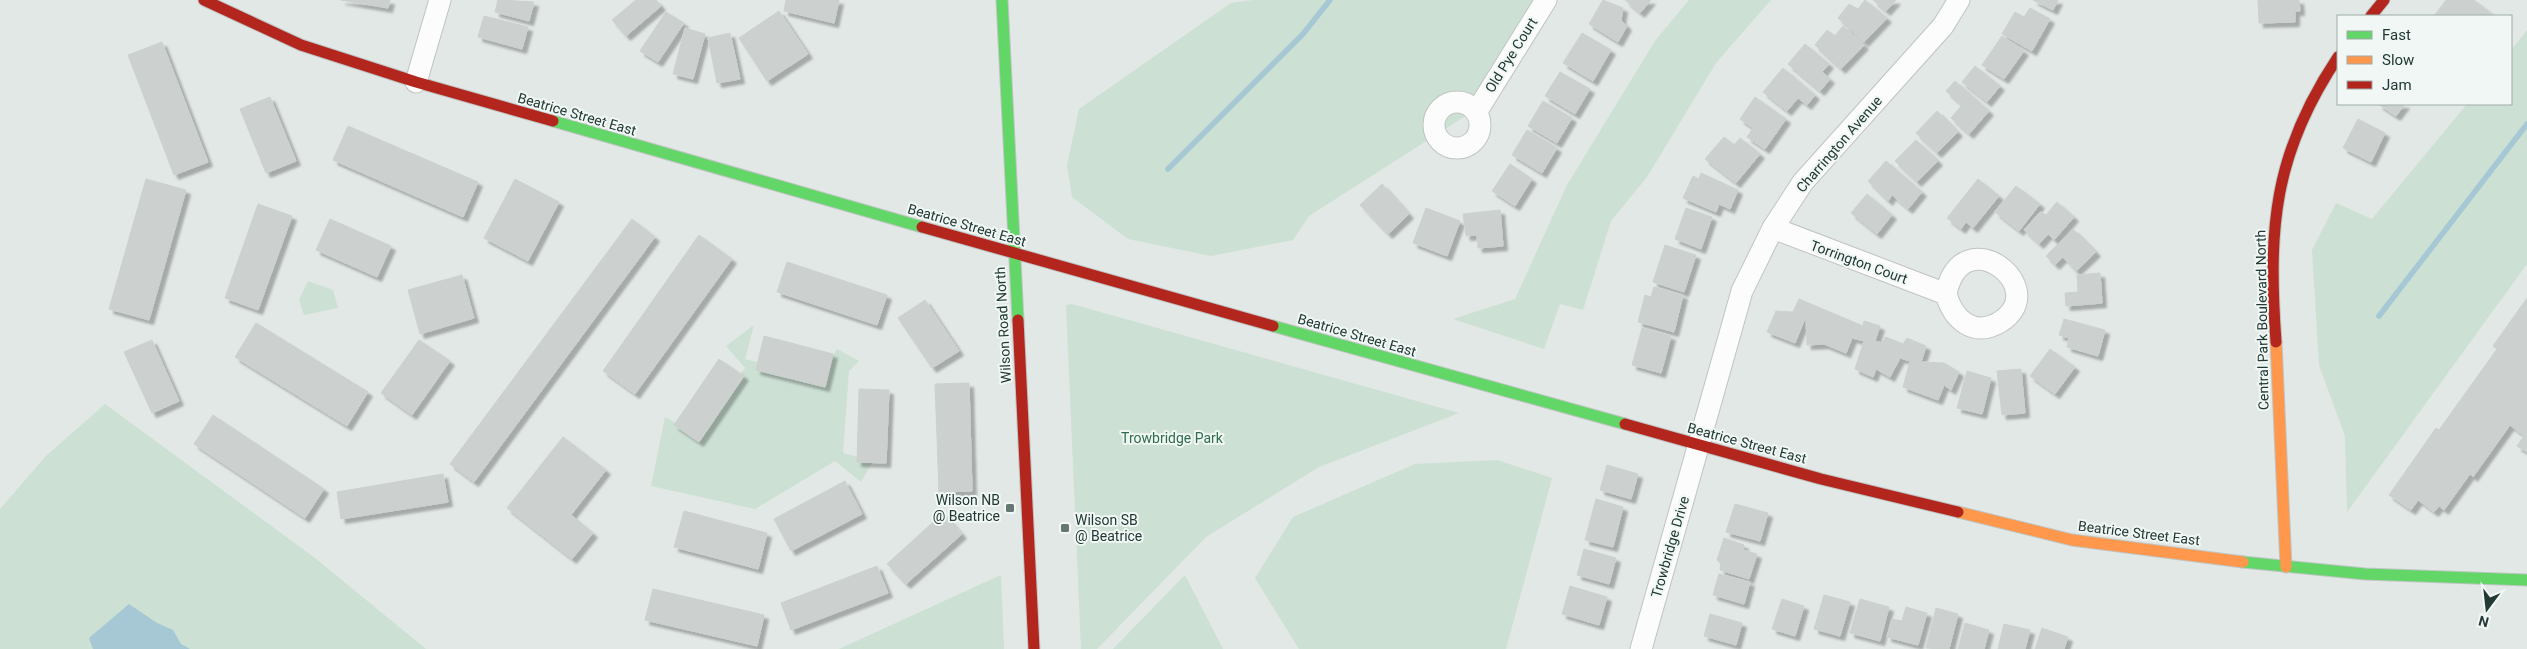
<svg xmlns="http://www.w3.org/2000/svg" width="2527" height="649" font-family="Roboto,sans-serif">
<style>
.green{fill:#cce0d4}
.water{fill:#a5c8d4}
.lines{fill:none;stroke-linecap:round;stroke-linejoin:round}
.stream{stroke:#a5c8d4;stroke-width:5.5}
.building{fill:#ccd1cf;stroke:#cbd1ce;filter:url(#shadow)}
.street-casing{stroke:#bfc4c2;stroke-width:23}
.fast-casing{stroke:#bfc5c3;stroke-width:13}
.slow-casing{stroke:#bfc5c3;stroke-width:13}
.jam-casing{stroke:#bfc5c3;stroke-width:13}
.street{stroke:#fbfcfb;stroke-width:21}
.fast{stroke:#63d668;stroke-width:11}
.slow{stroke:#ff974d;stroke-width:11}
.jam{stroke:#b3261e;stroke-width:11}
.poi-dot{fill:#657673;stroke:#f0f7f4;stroke-width:2}
.labels{text-anchor:middle;stroke-width:4;stroke-linejoin:round;paint-order:stroke}
.street-label{font-size:14px;fill:#223935;stroke:#f0f7f4}
.park-label{font-size:14px;fill:#2f6d4d;stroke:#f0f7f4}
.poi-label{font-size:14px;fill:#223935;stroke:#f0f7f4;text-anchor:end}
</style>
<defs>
<filter id="shadow"><feDropShadow dx="4.5" dy="4.5" stdDeviation="1" flood-color="#0004"/></filter>
</defs>
<rect width="100%" height="100%" fill="#e2e8e5"/>
<g class="green">
<polygon points="1253,0 1545,0 1478,108 1309,216 1293,240 1211,256 1128,239 1072,197 1067,165 1079,109 1231,3"/>
<polygon points="1689,0 1771,0 1716,63 1647,177 1611,221 1583,310 1560,304 1544,349 1453,319 1515,299 1567,185 1655,41"/>
<polygon points="2527,30 2527,264 2347,512 2345,436 2319,365 2312,250 2336,203 2372,219 2467,104 2511,104 2511,50"/>
<polygon points="308,281 333,290 338,308 304,315 299,300"/>
<polygon points="1072,304 1459,413 1319,467 1206,537 1097,649 1081,649 1066,305"/>
<polygon points="754,325 745,359 818,378 837,349 859,361 849,371 843,453 873,461 861,482 835,461 755,509 651,486 665,417 692,433 745,368 726,346"/>
<polygon points="105,404 315,558 426,649 0,649 0,509 46,456"/>
<polygon points="1497,460 1552,478 1506,649 1299,649 1255,578 1293,517 1415,464"/>
<polygon points="1001,575 1004,649 839,649"/>
<polygon points="1185,575 1223,649 1113,649"/>
</g>
<polygon class="water" points="129,604 157,623 173,630 181,644 190,649 93,649 89,638"/>
<g class="lines">
<g class="stream">
<polyline points="1168,169 1303,34 1330,0"/>
<polyline points="2379,316 2527,124"/>
</g>
</g>
<g class="building">
<polygon points="341,0 390,0 388,8"/>
<polygon points="498,0 534,2 529,21 495,12"/>
<polygon points="636,0 656,0 661,6 626,36 612,20"/>
<polygon points="786,0 839,0 834,23 784,11"/>
<polygon points="1603,0 1623,8 1621,20 1627,26 1618,42 1589,24"/>
<polygon points="1625,0 1651,0 1640,13"/>
<polygon points="1865,0 1887,18 1864,42 1838,18 1849,4 1858,9"/>
<polygon points="1873,0 1896,0 1886,11"/>
<polygon points="2033,0 2058,0 2053,10"/>
<polygon points="2258,0 2299,0 2300,11 2295,11 2295,22 2259,23"/>
<polygon points="2446,0 2474,0 2492,14 2491,16 2434,16"/>
<polygon points="2030,8 2050,19 2032,51 2002,34 2015,12 2024,17"/>
<polygon points="779,11 808,54 767,81 739,38"/>
<polygon points="666,12 684,23 658,62 640,51"/>
<polygon points="484,16 528,27 522,49 478,37"/>
<polygon points="1843,26 1864,45 1841,69 1815,45 1827,30 1835,36"/>
<polygon points="685,28 705,34 693,79 673,74"/>
<polygon points="730,33 740,79 717,83 708,38"/>
<polygon points="1582,33 1611,50 1593,81 1563,63"/>
<polygon points="2002,36 2024,51 2004,79 1982,65"/>
<polygon points="162,42 208,162 174,175 128,55"/>
<polygon points="1805,44 1829,64 1822,72 1830,79 1820,91 1788,64"/>
<polygon points="1975,66 2000,86 1987,102 1962,82"/>
<polygon points="1783,68 1815,95 1807,105 1798,98 1787,111 1763,92"/>
<polygon points="1560,72 1590,89 1575,114 1545,96"/>
<polygon points="1955,81 1989,111 1969,134 1951,118 1962,105 1946,91"/>
<polygon points="270,97 296,161 266,173 240,109"/>
<polygon points="1755,97 1786,119 1765,149 1747,137 1753,128 1740,119"/>
<polygon points="1543,101 1572,118 1557,143 1528,126"/>
<polygon points="2378,104 2405,104 2396,116"/>
<polygon points="1937,111 1958,132 1937,153 1916,133"/>
<polygon points="2358,119 2385,133 2371,162 2343,148"/>
<polygon points="348,126 478,182 463,217 333,160"/>
<polygon points="1527,130 1557,148 1542,173 1512,155"/>
<polygon points="1724,137 1734,145 1740,138 1760,154 1736,183 1705,159"/>
<polygon points="1916,140 1938,161 1917,182 1895,161"/>
<polygon points="1886,161 1922,192 1908,209 1892,195 1888,201 1868,181"/>
<polygon points="1510,164 1532,179 1515,206 1492,191"/>
<polygon points="1701,173 1738,190 1730,209 1719,204 1716,212 1683,198 1693,176 1699,179"/>
<polygon points="146,179 186,190 149,320 109,309"/>
<polygon points="515,179 559,202 528,261 484,238"/>
<polygon points="1978,179 1999,196 1973,228 1966,222 1961,229 1947,218"/>
<polygon points="1382,184 1409,214 1388,234 1360,205"/>
<polygon points="2016,186 2040,204 2019,231 1995,212"/>
<polygon points="1867,194 1892,215 1877,234 1851,213"/>
<polygon points="2057,202 2074,217 2054,240 2048,234 2039,244 2024,230 2040,212 2046,215"/>
<polygon points="258,204 292,216 258,310 225,298"/>
<polygon points="1426,208 1460,221 1447,256 1413,243"/>
<polygon points="1686,208 1712,217 1701,249 1675,239"/>
<polygon points="1500,210 1503,246 1478,248 1477,235 1466,236 1463,214"/>
<polygon points="330,219 391,246 377,277 316,250"/>
<polygon points="632,219 655,237 474,482 450,464"/>
<polygon points="2073,229 2096,252 2076,271 2063,257 2055,265 2046,256"/>
<polygon points="699,235 732,259 635,394 603,371"/>
<polygon points="1665,245 1696,255 1684,292 1653,282"/>
<polygon points="787,262 887,295 877,325 777,292"/>
<polygon points="2100,273 2102,303 2066,306 2065,293 2078,292 2077,275"/>
<polygon points="462,275 474,318 420,334 408,290"/>
<polygon points="1654,287 1683,295 1674,332 1638,322 1645,295 1651,297"/>
<polygon points="2527,298 2527,452 2517,446 2524,436 2510,425 2473,477 2470,474 2444,510 2439,506 2434,512 2418,500 2411,510 2389,495 2436,428 2439,430 2497,349 2493,346"/>
<polygon points="1799,299 1863,326 1864,321 1880,326 1875,341 1882,343 1886,337 1903,344 1907,338 1926,346 1921,362 1944,363 1959,372 1951,390 1944,385 1938,400 1903,387 1910,361 1900,358 1890,377 1876,369 1873,377 1855,369 1864,341 1852,338 1846,353 1824,344 1807,345 1806,316 1795,343 1767,332 1776,311 1793,312"/>
<polygon points="925,300 959,351 932,368 898,318"/>
<polygon points="2064,319 2105,330 2098,356 2067,347 2069,338 2059,335"/>
<polygon points="256,323 368,392 347,426 235,357"/>
<polygon points="1642,328 1671,336 1661,373 1632,365"/>
<polygon points="764,336 833,354 825,387 756,370"/>
<polygon points="152,340 179,401 152,413 124,352"/>
<polygon points="419,340 450,361 412,415 381,393"/>
<polygon points="2050,349 2075,367 2055,394 2030,376"/>
<polygon points="719,359 744,376 699,442 674,425"/>
<polygon points="2021,369 2025,413 2002,415 1997,371"/>
<polygon points="1967,371 1991,378 1982,414 1957,408"/>
<polygon points="969,383 972,491 939,492 935,384"/>
<polygon points="859,389 889,390 886,463 857,462"/>
<polygon points="213,415 324,489 305,518 194,444"/>
<polygon points="563,437 606,470 571,515 593,533 572,559 507,508"/>
<polygon points="1607,465 1638,474 1631,499 1600,490"/>
<polygon points="443,474 448,502 341,519 337,492"/>
<polygon points="845,481 862,514 791,551 774,519"/>
<polygon points="1596,499 1623,507 1613,547 1585,540"/>
<polygon points="1735,504 1768,513 1760,541 1726,532"/>
<polygon points="684,511 767,533 758,569 674,547"/>
<polygon points="943,513 962,534 906,584 887,564"/>
<polygon points="1724,538 1744,545 1743,550 1757,554 1749,579 1720,570 1721,564 1717,560"/>
<polygon points="1584,549 1616,558 1609,584 1577,575"/>
<polygon points="877,566 888,593 791,630 781,603"/>
<polygon points="1719,574 1750,582 1744,604 1713,595"/>
<polygon points="1570,586 1607,597 1599,625 1562,614"/>
<polygon points="653,589 764,615 757,646 645,620"/>
<polygon points="1824,595 1850,602 1840,636 1814,629"/>
<polygon points="1782,599 1804,606 1795,636 1772,629"/>
<polygon points="1860,599 1889,607 1880,641 1850,633"/>
<polygon points="1906,607 1927,613 1918,645 1887,637 1892,619 1902,621"/>
<polygon points="1936,608 1958,614 1949,649 1926,648"/>
<polygon points="1710,614 1742,623 1736,645 1704,636"/>
<polygon points="1965,623 1989,630 1984,649 1958,649"/>
<polygon points="2004,624 2030,630 2025,649 1998,649"/>
<polygon points="2042,628 2068,637 2064,649 2035,649"/>
</g>
<g class="lines">
<defs>
<g id="street">
<polyline points="416,82 440,0"/>
<circle cx="1457" cy="125" r="23"/>
<polyline points="1477,111 1546,0"/>
<path d="M1773,228L1946,294C1962,216 2054,289 2000,322C1973,338 1953,319 1946,294"/>
<polyline points="1641,649 1742,291 1773,228 1803,182 1943,26 1959,0"/>
</g>
<g id="fast">
<polyline points="1002,0 1018,320"/>
<polyline points="553,121 922,227"/>
<polyline points="1273,326 1625,424"/>
<polyline points="2243,562 2365,574 2527,580"/>
</g>
<g id="slow">
<polyline points="2276,342 2286,567"/>
<polyline points="1958,512 2072,540 2243,562"/>
</g>
<g id="jam">
<polyline points="204,0 301,45 416,82 553,121"/>
<polyline points="2371,16 2384,0"/>
<polyline points="922,227 1273,326"/>
<polyline points="1018,320 1034,649"/>
<path d="M2276,342C2268,229 2273,154 2338,57"/>
<polyline points="1625,424 1821,479 1958,512"/>
</g>
</defs>
<use href="#street" class="street-casing"/>
<use href="#fast" class="fast-casing"/>
<use href="#slow" class="slow-casing"/>
<use href="#jam" class="jam-casing"/>
<use href="#street" class="street"/>
<use href="#fast" class="fast"/>
<use href="#slow" class="slow"/>
<use href="#jam" class="jam"/>
</g>
<g class="poi-dot">
<rect x="1005" y="503" width="10" height="10" rx="2.5"/>
<rect x="1060" y="523" width="10" height="10" rx="2.5"/>
</g>
<g class="labels">
<g class="street-label">
<text transform="translate(1511 55) rotate(-58)" y="5">Old Pye Court</text>
<text transform="translate(577 114) rotate(16)" y="5">Beatrice Street East</text>
<text transform="translate(1839 144) rotate(-49)" y="5">Charrington Avenue</text>
<text transform="translate(967 225) rotate(16)" y="5">Beatrice Street East</text>
<text transform="translate(1859 262) rotate(20)" y="5">Torrington Court</text>
<text transform="translate(2262 320) rotate(-91)" y="5">Central Park Boulevard North</text>
<text transform="translate(1003 325) rotate(-93)" y="5">Wilson Road North</text>
<text transform="translate(1357 335) rotate(16)" y="5">Beatrice Street East</text>
<text transform="translate(1747 443) rotate(15)" y="5">Beatrice Street East</text>
<text transform="translate(2139 533) rotate(7)" y="5">Beatrice Street East</text>
<text transform="translate(1670 547) rotate(-74)" y="5">Trowbridge Drive</text>
</g>
<g class="park-label">
<text x="1172" y="443">Trowbridge Park</text>
</g>
<g class="poi-label">
<text x="1000" y="505">Wilson NB<tspan x="1000" dy="16">@ Beatrice</tspan></text>
<text x="1075" y="525" text-anchor="start">Wilson SB<tspan x="1075" dy="16">@ Beatrice</tspan></text>
</g>
</g>
<rect x="2337" y="15" width="175" height="90" fill="#f0f7f4" stroke="#9eaba8"/>
<rect x="2347" y="31" width="25" height="8" fill="#63d668" stroke="#9eaba8"/>
<text x="2382" y="40" font-size="15" fill="#223935">Fast</text>
<rect x="2347" y="56" width="25" height="8" fill="#ff974d" stroke="#9eaba8"/>
<text x="2382" y="65" font-size="15" fill="#223935">Slow</text>
<rect x="2347" y="81" width="25" height="8" fill="#b3261e" stroke="#9eaba8"/>
<text x="2382" y="90" font-size="15" fill="#223935">Jam</text>
<g transform="translate(2487 609) rotate(195)" stroke="#f0f7f4" stroke-width="4" paint-order="stroke">
<path d="M0-4L9 19L0 12L-9 19Z" fill="#223935"/>
<text y="-8" font-size="14" font-weight="bold" text-anchor="middle" fill="#223935">N</text>
</g>
</svg>
